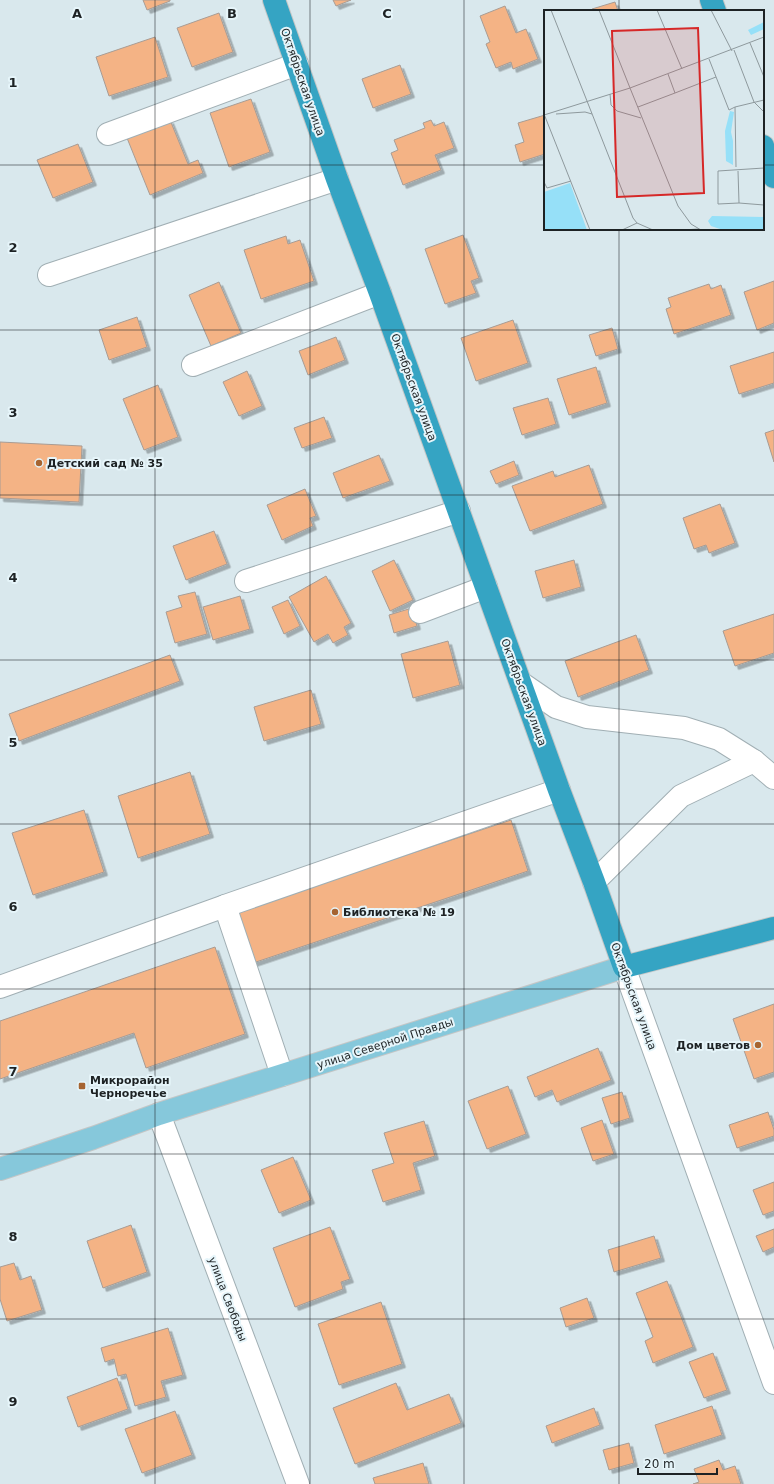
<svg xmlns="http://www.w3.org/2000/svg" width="774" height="1484" font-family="'DejaVu Sans',sans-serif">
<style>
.building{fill:#f4b385;stroke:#a89c94;filter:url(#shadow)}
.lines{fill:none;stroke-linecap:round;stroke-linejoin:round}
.minor-casing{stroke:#a1afb4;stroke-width:24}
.major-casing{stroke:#c4c6c6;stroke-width:24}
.highway-casing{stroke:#c4c6c6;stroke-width:24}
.minor{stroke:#fff;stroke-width:22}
.major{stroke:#86c8db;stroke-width:22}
.highway{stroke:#35a4c3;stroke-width:22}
.grid{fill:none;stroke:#1d2224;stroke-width:1;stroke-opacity:0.55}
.poi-dot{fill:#a66431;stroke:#e6f5fa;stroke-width:1.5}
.labels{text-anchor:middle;stroke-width:4;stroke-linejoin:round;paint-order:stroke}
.street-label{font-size:11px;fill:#1d2224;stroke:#e6f5fa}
.poi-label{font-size:11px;font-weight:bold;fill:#1d2224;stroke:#e6f5fa;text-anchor:start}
.inset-road{fill:none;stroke:#8e999d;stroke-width:1}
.view{fill:#d62828;fill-opacity:0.15;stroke:#d62828;stroke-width:2}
.inset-edge{fill:none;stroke:#1d2224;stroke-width:2}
.grid-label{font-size:13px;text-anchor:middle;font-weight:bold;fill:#1d2224;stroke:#e6f5fa;stroke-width:4;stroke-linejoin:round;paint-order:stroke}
</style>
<defs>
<filter id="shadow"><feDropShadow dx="3.5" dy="3.5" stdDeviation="0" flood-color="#0004"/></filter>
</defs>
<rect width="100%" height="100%" fill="#d9e8ed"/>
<g class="building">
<polygon points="143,0 170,0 170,1 147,10"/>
<polygon points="333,0 351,0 336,6"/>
<polygon points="615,2 618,11 593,11 592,9"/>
<polygon points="505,6 516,33 526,29 538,59 513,69 511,62 496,68 486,44 490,42 480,16"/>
<polygon points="219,13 233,52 192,67 177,28"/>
<polygon points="155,37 168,77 109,96 96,57"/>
<polygon points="400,65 411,94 373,108 362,79"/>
<polygon points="251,99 270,152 229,167 210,113"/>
<polygon points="545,115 545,154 520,162 515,145 524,142 518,123"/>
<polygon points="170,120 188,164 198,160 203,173 150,195 127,138"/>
<polygon points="431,120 434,126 444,122 454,148 435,155 441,170 403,185 391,153 398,150 394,140 425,128 423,123"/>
<polygon points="78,144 93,182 53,198 37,160"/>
<polygon points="463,235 479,278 471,281 476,293 445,304 425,249"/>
<polygon points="286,236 288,244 300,240 314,281 261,299 244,250"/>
<polygon points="774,281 774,323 757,330 744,292"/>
<polygon points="219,282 241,333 211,346 189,295"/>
<polygon points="709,284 711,289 721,285 731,315 674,334 666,309 671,307 668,298"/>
<polygon points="137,317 147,347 109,360 99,330"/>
<polygon points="513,320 528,363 476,381 461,338"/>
<polygon points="612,328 618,349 596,356 589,335"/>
<polygon points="336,337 345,360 308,375 299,351"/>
<polygon points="774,352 774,383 739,394 730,366"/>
<polygon points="596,367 607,403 569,415 557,379"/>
<polygon points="247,371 262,406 239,416 223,382"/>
<polygon points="158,385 178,437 144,450 123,399"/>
<polygon points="548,398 556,424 522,435 513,408"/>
<polygon points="324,417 332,438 302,448 294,428"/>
<polygon points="774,430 774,462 765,433"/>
<polygon points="0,442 82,446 79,502 0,498"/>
<polygon points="379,455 390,481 343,498 333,473"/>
<polygon points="514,461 519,475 496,484 490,471"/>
<polygon points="589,465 603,504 530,531 512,486 553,471 555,477"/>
<polygon points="305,489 316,516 310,518 313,526 282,540 267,505"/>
<polygon points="720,504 735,543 709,553 706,545 694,549 683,518"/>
<polygon points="214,531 227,564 186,580 173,546"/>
<polygon points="394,560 413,600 390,611 372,571"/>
<polygon points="574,560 581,587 543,598 535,571"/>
<polygon points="326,576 351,623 344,627 348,635 333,643 328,634 314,642 289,597"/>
<polygon points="195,592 207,634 175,643 166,612 182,607 178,596"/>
<polygon points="240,596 250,629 213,640 203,607"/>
<polygon points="288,600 300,626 284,634 272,607"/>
<polygon points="412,608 417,626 394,633 389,615"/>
<polygon points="774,614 774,653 735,666 723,631"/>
<polygon points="636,635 649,670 578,697 565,661"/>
<polygon points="448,641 460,685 413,698 401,654"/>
<polygon points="170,655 180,681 19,741 9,714"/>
<polygon points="311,690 321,724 264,741 254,707"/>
<polygon points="190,772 210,834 138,858 118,796"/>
<polygon points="84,810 104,872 33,895 12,833"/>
<polygon points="511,820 528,871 253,963 236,912"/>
<polygon points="215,947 245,1034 146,1068 134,1033 0,1079 0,1021"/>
<polygon points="774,1004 774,1072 754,1079 733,1019"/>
<polygon points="598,1048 611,1080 557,1102 552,1090 535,1097 527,1077"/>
<polygon points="508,1086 526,1134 487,1149 468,1101"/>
<polygon points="622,1092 630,1118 611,1124 602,1098"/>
<polygon points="768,1112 774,1130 774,1136 737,1148 729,1125"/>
<polygon points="602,1120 614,1154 593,1161 581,1128"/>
<polygon points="424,1121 435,1156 413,1163 421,1190 383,1202 372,1170 394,1163 384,1133"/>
<polygon points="293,1157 311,1200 279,1213 261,1170"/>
<polygon points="774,1182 774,1211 763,1215 753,1190"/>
<polygon points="131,1225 147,1272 103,1288 87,1241"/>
<polygon points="330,1227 350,1279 341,1282 343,1289 295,1307 273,1248"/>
<polygon points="774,1229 774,1247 763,1252 756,1236"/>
<polygon points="654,1236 661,1258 614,1272 608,1250"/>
<polygon points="14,1263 20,1280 31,1276 42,1310 7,1321 0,1299 0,1267"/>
<polygon points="667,1281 693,1347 653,1363 645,1341 653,1337 636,1293"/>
<polygon points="587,1298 594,1318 566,1327 560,1308"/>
<polygon points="381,1302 402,1364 339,1385 318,1324"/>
<polygon points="168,1328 183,1375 161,1381 166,1397 135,1406 126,1374 118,1376 114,1359 105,1362 101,1348"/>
<polygon points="713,1353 727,1390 704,1398 689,1362"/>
<polygon points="117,1378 128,1409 78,1427 67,1397"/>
<polygon points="396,1383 407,1410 449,1394 461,1423 355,1464 333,1408"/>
<polygon points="712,1406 722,1435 664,1454 655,1425"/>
<polygon points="594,1408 600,1425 552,1443 546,1426"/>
<polygon points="175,1411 192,1455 142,1473 125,1429"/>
<polygon points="629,1443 634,1463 609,1470 603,1450"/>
<polygon points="719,1460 723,1470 735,1466 741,1484 693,1484 699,1482 694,1469"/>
<polygon points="423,1463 429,1484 375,1484 373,1478"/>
</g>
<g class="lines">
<defs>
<g id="minor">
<polyline points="108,134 297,64"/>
<polyline points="49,275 337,179"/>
<polyline points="193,365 380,293"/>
<polyline points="246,581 459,511"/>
<polyline points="420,612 486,587"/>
<polyline points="521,683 556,707 587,717 684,728 719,739 754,761 774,778"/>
<polyline points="594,882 681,796 754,761"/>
<polyline points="624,967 774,1383"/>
<polyline points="0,987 225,906"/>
<polyline points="282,1075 225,906 559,790"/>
<polyline points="159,1114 298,1484"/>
</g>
<polyline id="major" points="0,1169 93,1138 159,1114 624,967"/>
<g id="highway">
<polyline points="274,0 337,179 380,293 559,790 594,882 624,967 774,928"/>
<polyline points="711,0 715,11"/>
<polyline points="763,146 774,177"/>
</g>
</defs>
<use href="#minor" class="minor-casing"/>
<use href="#major" class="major-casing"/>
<use href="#highway" class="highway-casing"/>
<use href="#minor" class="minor"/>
<use href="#major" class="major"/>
<use href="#highway" class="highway"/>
</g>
<path class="grid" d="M155,0V1484M310,0V1484M464,0V1484M619,0V11M0,165H545M763,165H774M619,229V1484M0,330H774M0,495H774M0,660H774M0,824H774M0,989H774M0,1154H774M0,1319H774"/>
<g class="poi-dot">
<circle cx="39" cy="463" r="4"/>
<circle cx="335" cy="912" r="4"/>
<circle cx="758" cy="1045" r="4"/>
<rect x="78" y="1082" width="8" height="8" rx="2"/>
</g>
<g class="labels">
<g class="street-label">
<text transform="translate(303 82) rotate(71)" y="4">Октябрьская улица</text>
<text transform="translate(414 387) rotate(70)" y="4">Октябрьская улица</text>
<text transform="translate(524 692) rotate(70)" y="4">Октябрьская улица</text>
<text transform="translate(634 996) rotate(70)" y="4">Октябрьская улица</text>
<text transform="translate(385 1043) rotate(-18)" y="4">улица Северной Правды</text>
<text transform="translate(228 1299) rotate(69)" y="4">улица Свободы</text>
</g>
<g class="poi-label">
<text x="47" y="467">Детский сад № 35</text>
<text x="343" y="916">Библиотека № 19</text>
<text x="750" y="1049" text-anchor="end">Дом цветов</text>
<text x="90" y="1084">Микрорайон<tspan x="90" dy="13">Черноречье</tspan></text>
</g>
</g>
<g transform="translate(544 10)">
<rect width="220" height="220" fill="#d9e8ed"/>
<path d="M220,12V19L207,25L204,20ZM186,101L190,102L187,122L189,131V155L182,151L181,121ZM26,173L43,220H0V182ZM168,206L220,207V220H179L167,216L164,211Z" fill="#96e0f8"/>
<path class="inset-road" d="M7,0L43,91M55,0L86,78M113,0L138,59M167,0L188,41M206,33L220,67M190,40L210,92L220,102M165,49L185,100L191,97M86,78L220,27M131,83L172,67M66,84L67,95L73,101L97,108M43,91L89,208L93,213L109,220M94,97L131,83L124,64M0,104L46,220M12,104L41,102L48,104M0,105L86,78L134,196L147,214L157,220M192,157L191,97L220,90M194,161L195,193L174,194V161L220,158M0,172L3,178L27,171M195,193L220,195M78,220L93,213M140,220L154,219"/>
<path class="view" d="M154,18L160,183L73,187L68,21Z"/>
<rect width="220" height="220" class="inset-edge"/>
</g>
<g class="grid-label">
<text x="77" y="18">A</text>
<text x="232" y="18">B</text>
<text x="387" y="18">C</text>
<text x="13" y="87">1</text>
<text x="13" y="252">2</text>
<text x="13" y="417">3</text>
<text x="13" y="582">4</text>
<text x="13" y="747">5</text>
<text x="13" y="911">6</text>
<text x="13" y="1076">7</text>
<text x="13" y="1241">8</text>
<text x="13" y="1406">9</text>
</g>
<path d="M638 1468v6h79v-6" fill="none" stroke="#1d2224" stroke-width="2"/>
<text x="644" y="1468" font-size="12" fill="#1d2224" stroke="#e6f5fa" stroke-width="3" paint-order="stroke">20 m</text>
</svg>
